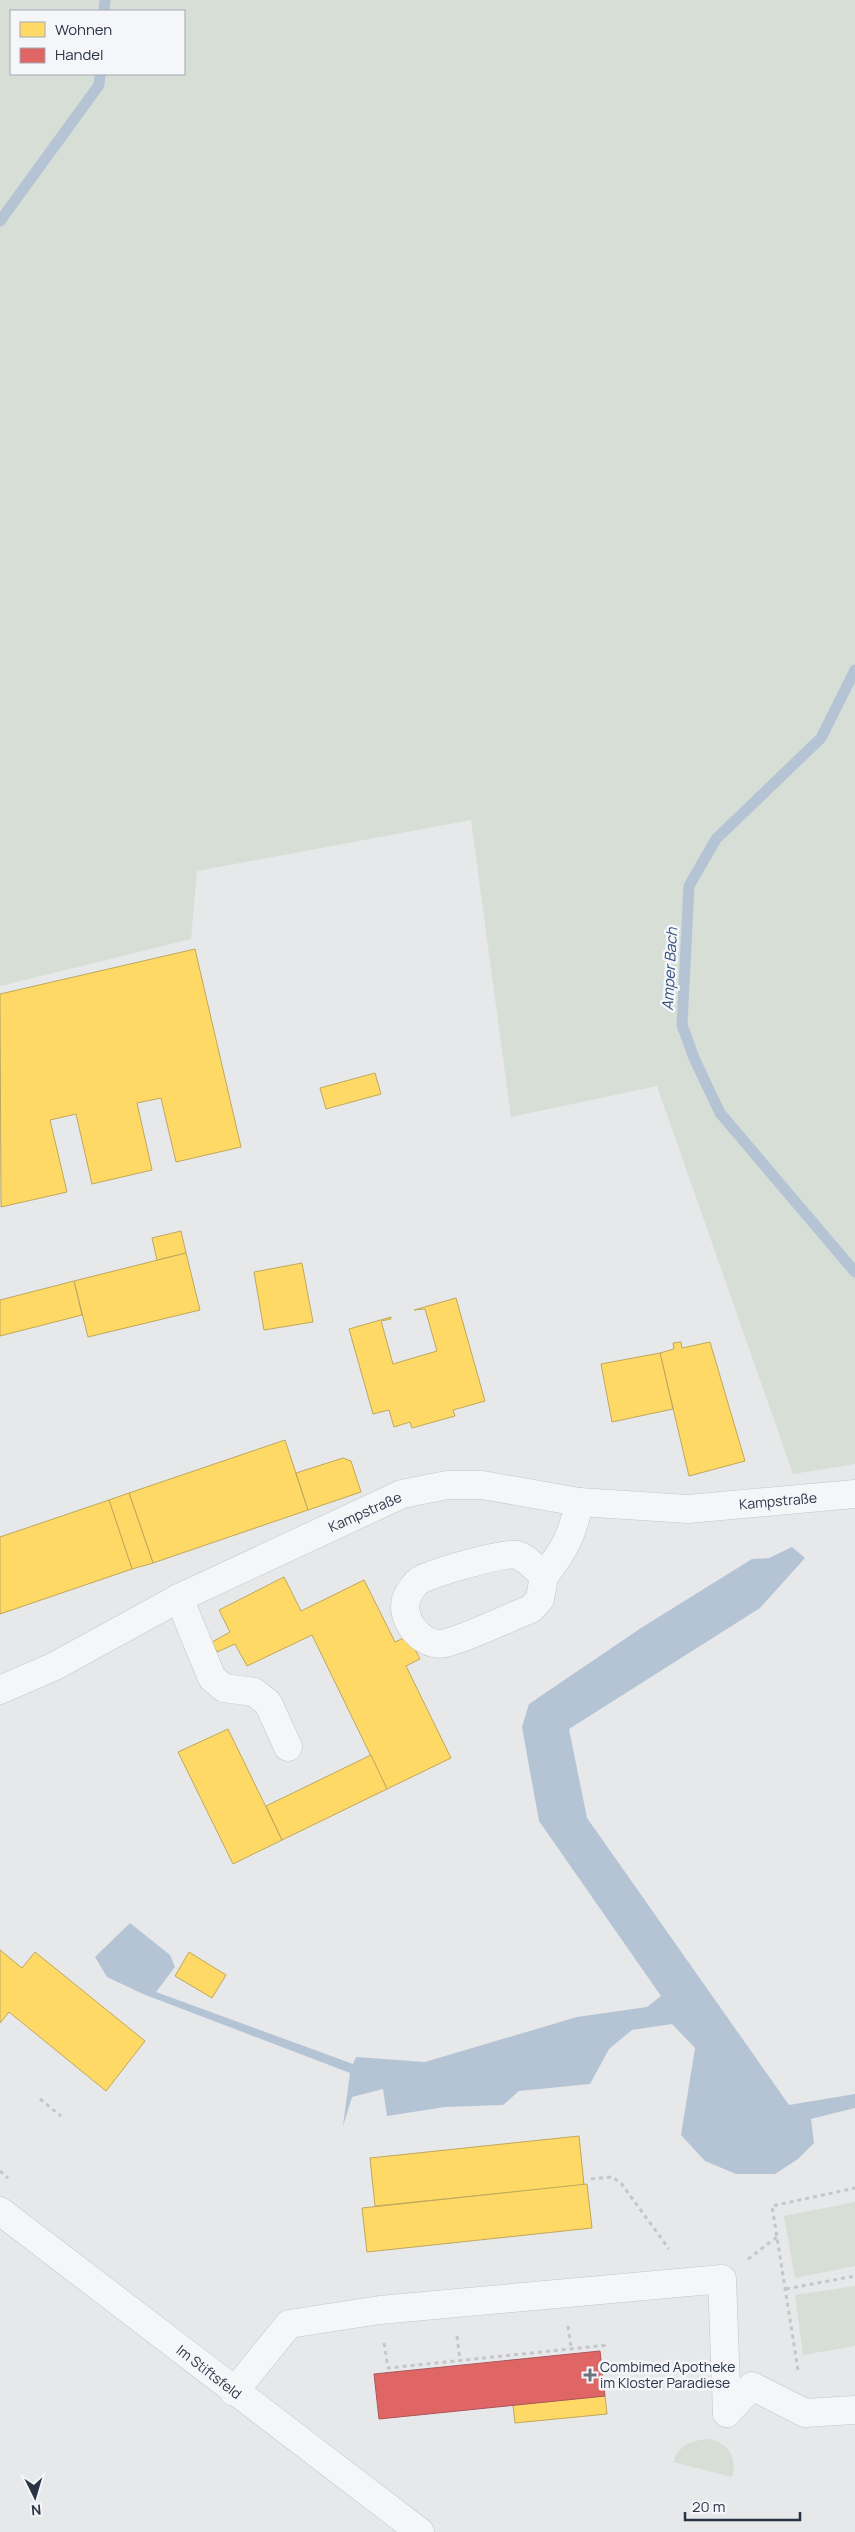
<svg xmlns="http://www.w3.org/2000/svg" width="855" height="2532" font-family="Manrope,sans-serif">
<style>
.green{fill:#d6ded6;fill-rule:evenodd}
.water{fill:#b4c4d5}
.homes{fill:#ffd966;stroke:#bfa85c}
.shops{fill:#e06666;stroke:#aa575c}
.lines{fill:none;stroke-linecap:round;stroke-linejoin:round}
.stream{stroke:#b4c4d5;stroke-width:11}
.minor-casing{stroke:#c4c6c8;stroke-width:29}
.path{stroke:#c5c6ca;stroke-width:3;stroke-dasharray:4 4;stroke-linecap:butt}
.minor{stroke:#f5f6f7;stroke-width:28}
.poi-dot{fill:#6c737f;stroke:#f4f6f9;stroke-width:2}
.labels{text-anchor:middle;stroke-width:5;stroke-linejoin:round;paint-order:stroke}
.street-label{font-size:14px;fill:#2b3445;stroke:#f4f6f9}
.poi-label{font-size:14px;fill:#2b3445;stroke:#f4f6f9;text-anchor:start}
.water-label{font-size:15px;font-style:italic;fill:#34527a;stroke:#f4f6f9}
</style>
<rect width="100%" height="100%" fill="#e6e8ea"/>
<g class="green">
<path d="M0,0H855V1464L793,1474L657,1086L511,1117L471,820L197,871L191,939L0,986ZM11,11H184V74H11Z"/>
<polygon points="855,2202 855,2266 795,2278 784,2216"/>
<polygon points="855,2286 855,2346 803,2355 795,2295"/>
<path d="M709,2439C728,2442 738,2459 732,2477L673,2462C679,2445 692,2440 709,2439Z"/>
</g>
<polygon class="water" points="792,1547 805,1558 760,1608 569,1729 587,1818 789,2105 855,2094 855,2108 811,2119 814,2143 798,2159 775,2174 736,2174 705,2161 681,2135 695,2048 672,2024 632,2030 609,2049 590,2084 519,2091 503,2105 445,2107 387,2116 383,2089 352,2097 343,2126 350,2073 143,1994 107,1977 95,1957 130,1923 170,1955 175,1967 156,1992 353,2064 356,2057 425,2062 577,2017 647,2007 661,1996 539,1821 522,1727 529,1704 641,1628 752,1559 769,1558"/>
<g class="homes">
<polygon points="195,949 241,1147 176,1162 161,1098 137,1103 152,1170 92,1184 76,1114 50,1120 67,1192 1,1207 0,994"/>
<polygon points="375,1073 381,1094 326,1109 320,1088"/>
<polygon points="181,1231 186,1253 157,1260 152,1238"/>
<polygon points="186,1253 200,1310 88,1337 74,1281"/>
<polygon points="302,1263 313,1322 264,1330 254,1272"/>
<polygon points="74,1281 82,1315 0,1336 0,1300"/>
<polygon points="456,1298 485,1401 453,1410 455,1416 412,1428 410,1422 394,1427 389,1410 373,1414 349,1329 391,1317 391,1319 381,1321 393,1364 437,1351 425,1309 414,1310"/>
<polygon points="681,1342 682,1348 710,1342 745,1461 689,1476 660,1353 674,1349 673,1343"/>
<polygon points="660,1353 673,1409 612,1422 601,1364"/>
<polygon points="285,1440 308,1510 153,1563 129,1493"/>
<polygon points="343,1458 351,1461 361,1492 308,1510 296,1473"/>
<polygon points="129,1493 153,1563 132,1569 109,1500"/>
<polygon points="109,1500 132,1569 0,1614 0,1537"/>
<polygon points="284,1577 301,1611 364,1580 395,1642 408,1636 420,1659 406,1666 451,1758 387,1789 312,1635 247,1666 235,1644 217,1652 212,1642 230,1632 219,1610"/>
<polygon points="228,1729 282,1840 233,1864 178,1752"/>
<polygon points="371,1755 387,1789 282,1840 266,1806"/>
<polygon points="0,1950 22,1968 35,1952 145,2041 106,2091 9,2012 0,2023"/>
<polygon points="189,1952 226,1975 212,1998 175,1976"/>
<polygon points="579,2136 584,2185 375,2206 370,2158"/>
<polygon points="587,2184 592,2228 367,2252 362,2208"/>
<polygon points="605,2396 607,2414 515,2423 513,2405"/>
</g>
<polygon class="shops" points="600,2351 605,2396 379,2419 374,2374"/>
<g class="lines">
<g class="stream">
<polyline points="104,11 105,0"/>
<polyline points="0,221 99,85 100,74"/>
<polyline points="855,670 821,738 716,839 689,886 682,1025 694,1058 720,1113 855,1272"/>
</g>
<defs>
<g id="minor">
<path d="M544,1576L540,1599L531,1609C505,1619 472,1636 446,1643C421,1649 395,1615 409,1593C412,1588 417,1581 422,1579C437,1572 503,1552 517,1555C526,1557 537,1570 544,1576C564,1551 573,1534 579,1502"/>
<polyline points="179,1598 212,1678 224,1688 254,1692 268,1703 288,1747"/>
<polyline points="0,1690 55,1666 179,1598 402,1494 447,1485 482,1485 579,1502 688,1509 855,1494"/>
<polyline points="0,2211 420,2532"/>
<polyline points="234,2392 289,2324 380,2310 722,2279 727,2413"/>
<polyline points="727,2413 752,2386 805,2413 854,2410"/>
</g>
</defs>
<use href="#minor" class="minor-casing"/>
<g class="path">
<polyline points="40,2099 61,2116"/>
<polyline points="0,2171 8,2178"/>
<polyline points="591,2179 612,2177 621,2183 669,2249"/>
<polyline points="748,2259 777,2237"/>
<polyline points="786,2289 855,2276"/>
<polyline points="568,2326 571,2348"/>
<polyline points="457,2336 460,2360"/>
<polyline points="384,2343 388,2368 608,2345"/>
<polyline points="798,2370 772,2206 855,2188"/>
</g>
<use href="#minor" class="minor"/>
</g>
<path class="poi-dot" d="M587.5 2367.5h5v5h5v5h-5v5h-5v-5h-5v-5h5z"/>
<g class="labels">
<g class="street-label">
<text transform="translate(778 1501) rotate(-5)" y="5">Kampstraße</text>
<text transform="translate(365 1512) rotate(-24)" y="5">Kampstraße</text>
<text transform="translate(209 2372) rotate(38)" y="5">Im Stiftsfeld</text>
</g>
<g class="poi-label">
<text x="600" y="2372">Combimed Apotheke<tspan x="600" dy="16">im Kloster Paradiese</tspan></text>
</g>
<g class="water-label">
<text transform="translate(670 969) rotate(-87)" y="5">Amper Bach</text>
</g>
</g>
<rect x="10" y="10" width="175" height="65" fill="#f4f6f9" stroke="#a4a8b1"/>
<rect x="20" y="22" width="25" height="15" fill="#ffd966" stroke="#a4a8b1"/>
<text x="55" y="35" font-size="15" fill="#2b3445">Wohnen</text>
<rect x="20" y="48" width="25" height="15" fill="#e06666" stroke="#a4a8b1"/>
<text x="55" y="60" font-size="15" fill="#2b3445">Handel</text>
<g transform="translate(35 2497) rotate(175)" stroke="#f4f6f9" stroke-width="4" paint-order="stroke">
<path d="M0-4L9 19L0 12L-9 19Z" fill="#2b3445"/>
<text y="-8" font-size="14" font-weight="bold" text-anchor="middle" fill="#2b3445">N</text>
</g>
<path d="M685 2512v8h115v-8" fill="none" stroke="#2b3445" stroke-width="2.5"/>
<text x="692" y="2512" font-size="15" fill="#2b3445" stroke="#f4f6f9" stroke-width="4" paint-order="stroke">20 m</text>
</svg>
